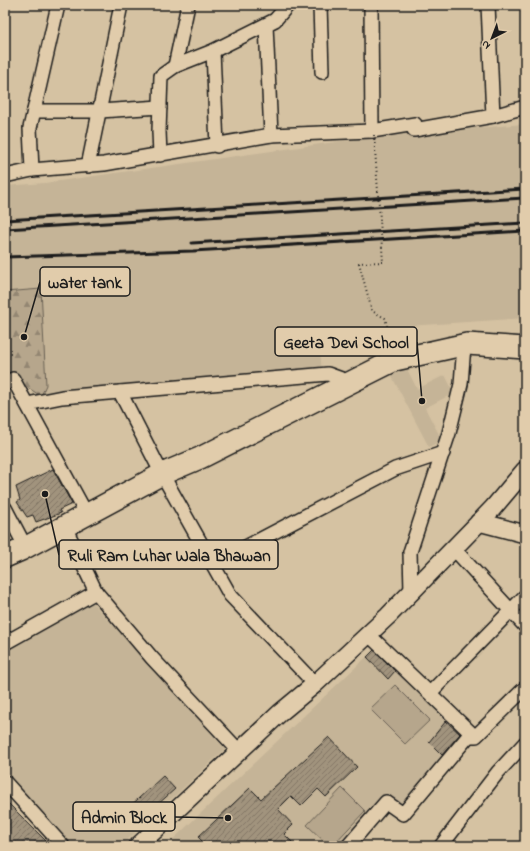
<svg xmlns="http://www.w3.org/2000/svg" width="530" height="851" font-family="'Indie Flower',sans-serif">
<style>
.built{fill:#c5b497}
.forest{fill:url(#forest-firs);stroke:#696154}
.pitch{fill:#b6a68c;stroke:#696154}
.building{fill:url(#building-hatch);stroke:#1c1c1c}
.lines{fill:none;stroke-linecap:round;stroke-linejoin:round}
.minor-casing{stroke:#1c1c1c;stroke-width:16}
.tertiary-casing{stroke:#1c1c1c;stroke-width:20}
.primary-casing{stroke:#1c1c1c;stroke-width:24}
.path{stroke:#1c1c1c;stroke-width:2;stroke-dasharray:1 3;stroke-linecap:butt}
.minor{stroke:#e1ccab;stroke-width:13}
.tertiary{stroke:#e1ccab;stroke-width:17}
.primary{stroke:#e1ccab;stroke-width:21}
.rail{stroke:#1c1c1c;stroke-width:3}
.path-bridge{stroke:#1c1c1c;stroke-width:2;stroke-dasharray:1 3;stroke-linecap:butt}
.leader{fill:none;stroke:#1c1c1c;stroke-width:1.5}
.callout-dot{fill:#1c1c1c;stroke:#e1ccab;stroke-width:1.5}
.callout{fill:#e1ccab;stroke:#1c1c1c;stroke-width:1.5}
.callout-label{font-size:17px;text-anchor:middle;font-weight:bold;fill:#1c1c1c}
</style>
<defs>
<pattern id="forest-firs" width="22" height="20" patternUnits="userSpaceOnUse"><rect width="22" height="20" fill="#b6a68c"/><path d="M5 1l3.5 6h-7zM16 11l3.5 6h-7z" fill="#938672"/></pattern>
<pattern id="building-hatch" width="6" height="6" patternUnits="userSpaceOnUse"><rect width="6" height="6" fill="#a1937d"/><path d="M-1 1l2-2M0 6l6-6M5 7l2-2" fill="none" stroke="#827766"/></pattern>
</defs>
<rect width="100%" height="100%" fill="#d5c2a2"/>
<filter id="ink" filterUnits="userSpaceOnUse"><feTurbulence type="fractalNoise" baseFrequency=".025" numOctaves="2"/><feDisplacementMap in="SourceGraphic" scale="8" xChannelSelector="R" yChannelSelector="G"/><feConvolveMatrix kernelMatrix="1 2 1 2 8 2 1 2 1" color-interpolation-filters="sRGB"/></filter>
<g filter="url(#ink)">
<g class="built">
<polygon points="525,124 525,318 319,332 322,376 34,395 19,374 5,378 5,186 45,183 370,137"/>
<polygon points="405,365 417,389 445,375 454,393 425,408 442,440 429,447 390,373"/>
<polygon points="91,601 225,749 121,846 71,846 5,773 5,650"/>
<polygon points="377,647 465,732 403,809 387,796 342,846 166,846"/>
</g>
<polygon class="forest" points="41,289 46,385 41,396 19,382 5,388 5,292"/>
<g class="pitch">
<polygon points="395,685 430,720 405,744 370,709"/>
<polygon points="342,788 365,811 332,846 329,846 307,825"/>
</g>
<g class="building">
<polygon points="53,469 72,504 59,510 61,513 36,522 33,515 27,517 17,502 20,500 16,487"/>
<polygon points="374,650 395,671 388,679 367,657"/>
<polygon points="446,721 460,734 442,755 429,742"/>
<polygon points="329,737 357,767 326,797 318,789 301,806 291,796 278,809 293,825 284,834 296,846 207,846 198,837 250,788 261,799"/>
<polygon points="163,776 175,789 138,822 126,810"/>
<polygon points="5,800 51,846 5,846"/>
</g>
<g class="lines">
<defs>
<g id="minor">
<polyline points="188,5 175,66 213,51 275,20 288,5"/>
<polyline points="320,5 322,72"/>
<polyline points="371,5 372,131"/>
<polyline points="266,25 271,135"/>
<polyline points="213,51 217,146"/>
<polyline points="34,111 100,111 160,107"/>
<polyline points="493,116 525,107"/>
<polyline points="160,155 159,131 161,76 175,66"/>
<polyline points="88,166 121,5"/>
<polyline points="32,170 30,128 58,5"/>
<polyline points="5,176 32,170 104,164 271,135 372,131 415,124 414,130 493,116 488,5"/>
<polyline points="5,384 13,379 87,515"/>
<polyline points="120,392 162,474 230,595 315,684"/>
<polyline points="27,404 62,397 328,374 350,382"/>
<polyline points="5,508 26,548"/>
<polyline points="65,527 96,592 152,658 239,751"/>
<polyline points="454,549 525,626"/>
<polyline points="213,564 395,469 443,453"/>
<polyline points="411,592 410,552 449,433 461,384 464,345"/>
<polyline points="5,643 96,592"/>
<polyline points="430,693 525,596"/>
<polyline points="469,736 476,736 525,688"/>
<polyline points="5,782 63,846"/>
<polyline points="348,846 386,802 403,814 471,733 368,634"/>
<polyline points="441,846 498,772 525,743"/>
</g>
<g id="tertiary">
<polyline points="479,522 525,534"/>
<polyline points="138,846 280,713 315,684 388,616 493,508 525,470"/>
</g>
<polyline id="primary" points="5,557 21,550 162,474 200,458 395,360 467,344 525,348"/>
</defs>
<use href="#minor" class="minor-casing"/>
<use href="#tertiary" class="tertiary-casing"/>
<use href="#primary" class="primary-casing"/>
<polyline class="path" points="383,262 359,263 372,311 385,318 392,345"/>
<use href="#minor" class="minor"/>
<use href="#tertiary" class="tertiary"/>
<use href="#primary" class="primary"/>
<g class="rail">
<polyline points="5,220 525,189"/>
<polyline points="5,229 525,198"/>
<polyline points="192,243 525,223"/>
<polyline points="5,257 193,251 525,231"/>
</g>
<polyline class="path-bridge" points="374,135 383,262"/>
</g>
</g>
<path class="leader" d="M24 337L40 282M422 401L417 342M45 494L59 555M228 818L175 817"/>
<g class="callout-dot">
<circle cx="24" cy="337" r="4"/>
<circle cx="422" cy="401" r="4"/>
<circle cx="45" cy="494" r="4"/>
<circle cx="228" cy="818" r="4"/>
</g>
<g class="callout">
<rect x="40" y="267" width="90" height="29" rx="4"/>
<rect x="275" y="327" width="142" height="29" rx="4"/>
<rect x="59" y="540" width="219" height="29" rx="4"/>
<rect x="73" y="802" width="102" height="29" rx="4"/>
</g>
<g class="callout-label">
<text x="85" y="288">water tank</text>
<text x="346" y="348">Geeta Devi School</text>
<text x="169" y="561">Ruli Ram Luhar Wala Bhawan</text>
<text x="124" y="823">Admin Block</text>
</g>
<rect width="530" height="851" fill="none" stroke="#e1ccab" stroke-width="20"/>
<rect x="10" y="10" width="510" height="831" fill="none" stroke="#1c1c1c" stroke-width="1.5" filter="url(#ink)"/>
<g transform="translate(492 38) rotate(222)" stroke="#e1ccab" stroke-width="3" paint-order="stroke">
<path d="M0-3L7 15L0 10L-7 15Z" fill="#1c1c1c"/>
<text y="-6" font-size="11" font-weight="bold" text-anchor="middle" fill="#1c1c1c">N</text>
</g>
</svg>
